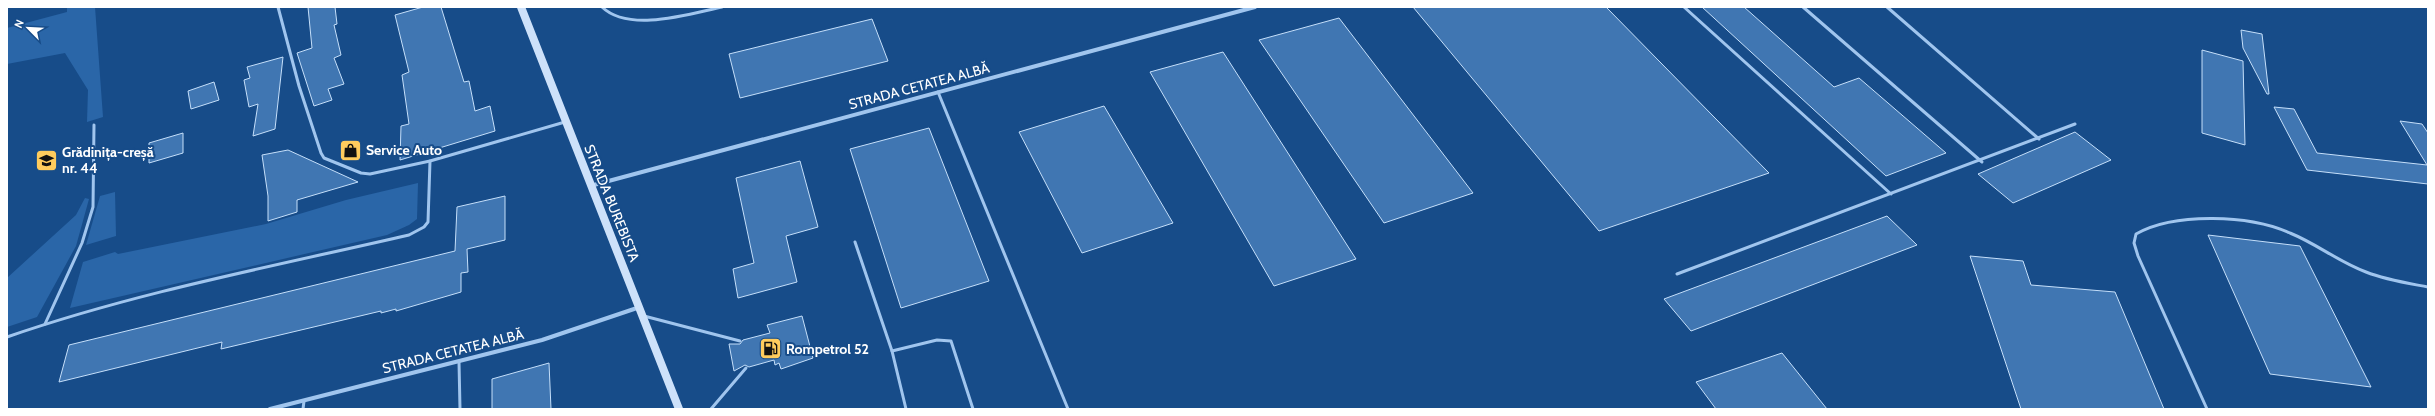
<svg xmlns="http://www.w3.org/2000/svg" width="2435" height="416" font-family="Cabin,sans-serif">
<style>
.green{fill:#2a66a8}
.building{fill:#4076b2;stroke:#c5dffa}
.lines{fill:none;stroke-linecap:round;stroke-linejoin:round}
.service{stroke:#a0c5ee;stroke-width:3}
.minor{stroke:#a0c5ee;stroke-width:4}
.secondary{stroke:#cde1fa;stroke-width:8}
.labels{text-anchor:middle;stroke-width:4;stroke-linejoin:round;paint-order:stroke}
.street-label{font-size:14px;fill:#fff;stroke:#174c89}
.poi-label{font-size:14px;font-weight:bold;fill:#fff;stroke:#174c89;text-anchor:start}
</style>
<rect width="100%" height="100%" fill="#174c89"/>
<g class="green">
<polygon points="67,7 95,7 103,117 87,122 88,90 65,53 7,64 7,28 67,12"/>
<polygon points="418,183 417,219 409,225 387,235 70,308 83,262 115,252 118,254 266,224 346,200"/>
<polygon points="115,192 116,236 86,245 100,196"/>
<polygon points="85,198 89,199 76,246 37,317 7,327 7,278 76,215"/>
</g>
<g class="building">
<polygon points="308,7 335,7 337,24 334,25 341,55 334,58 344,84 328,89 332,100 314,106 297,53 312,48"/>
<polygon points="423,7 441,7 464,82 469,81 475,111 490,106 495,131 400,160 401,126 409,124 402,75 409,72 395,15"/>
<polygon points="1413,7 1606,7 1769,173 1599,231"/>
<polygon points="1702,7 1744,7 1834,87 1859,78 1946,153 1886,176"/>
<polygon points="1339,18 1473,193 1384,223 1259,40"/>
<polygon points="872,19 888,61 740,98 729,54"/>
<polygon points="2241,30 2262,34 2269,94 2267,94 2243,48"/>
<polygon points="2202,50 2243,61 2245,145 2202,133"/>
<polygon points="1223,52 1356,259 1274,286 1150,72"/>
<polygon points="283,57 275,129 253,136 258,104 249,107 244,80 250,78 247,67"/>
<polygon points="214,82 219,100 191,109 188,91"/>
<polygon points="1104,106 1173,223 1082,253 1019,132"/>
<polygon points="2274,107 2294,109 2317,153 2427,165 2400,121 2422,124 2428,133 2428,184 2307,170"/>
<polygon points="929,128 989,281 901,308 850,149"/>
<polygon points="2075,132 2111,160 2013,203 1978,174"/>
<polygon points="183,133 183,153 149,163 149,143"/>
<polygon points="288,150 358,182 297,200 297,212 268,221 268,196 262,155"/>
<polygon points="800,161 818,227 786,236 797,282 738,298 733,269 754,263 736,178"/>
<polygon points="505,196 505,240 467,249 468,272 461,273 461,292 396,311 396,309 381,313 381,311 221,349 222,342 59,382 69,345 455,251 457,207"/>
<polygon points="1887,216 1917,245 1691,331 1664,299"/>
<polygon points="2208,235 2300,246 2371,387 2270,374"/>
<polygon points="1970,256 2023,261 2031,285 2115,292 2164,409 2021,409"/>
<polygon points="802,316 813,358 781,369 779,363 775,365 774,360 749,367 745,365 734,371 729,344 740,344 743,340 770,333 767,325"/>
<polygon points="1782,353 1827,409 1716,409 1696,382"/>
<polygon points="549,363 551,409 492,409 492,379"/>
</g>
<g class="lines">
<g class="service">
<polyline points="278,7 299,86 321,153 324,158 361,173 370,174 430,161 565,122"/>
<path d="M602,7C629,33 689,14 722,7"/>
<polyline points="1684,7 1891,194"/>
<polyline points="1803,7 1982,162"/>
<polyline points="1887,7 2039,139"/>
<polyline points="938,92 1068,409"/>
<polyline points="855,242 892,351 906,409"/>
<polyline points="1677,274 2075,124"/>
<polyline points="644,316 740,341"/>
<polyline points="45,324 82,243 93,207 94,125"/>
<path d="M7,337C137,292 275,266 409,235L424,227L428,222L430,161"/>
<polyline points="892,351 937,340 951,341 973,409"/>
<polyline points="459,362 460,409"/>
<polyline points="303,409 304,401"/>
<polyline points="711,409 746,368"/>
<path d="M2207,409L2138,256L2134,243L2136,234C2175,212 2250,215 2290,233C2317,244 2339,262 2366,272C2386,280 2407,283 2428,287"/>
</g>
<g class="minor">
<polyline points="590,186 1255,7"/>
<polyline points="270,409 542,340 640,307"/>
</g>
<polyline class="secondary" points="521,7 679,409"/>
</g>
<defs>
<symbol id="shop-square" viewBox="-11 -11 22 22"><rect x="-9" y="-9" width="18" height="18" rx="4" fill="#ffcc5d" stroke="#174c89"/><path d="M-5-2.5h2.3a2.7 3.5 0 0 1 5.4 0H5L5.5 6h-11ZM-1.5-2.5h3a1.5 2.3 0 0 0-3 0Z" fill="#111"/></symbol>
<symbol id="school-square" viewBox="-11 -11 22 22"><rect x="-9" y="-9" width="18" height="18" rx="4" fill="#ffcc5d" stroke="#174c89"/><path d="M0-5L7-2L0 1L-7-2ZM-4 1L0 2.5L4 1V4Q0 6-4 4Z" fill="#111"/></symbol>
<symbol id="fuel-square" viewBox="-11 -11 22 22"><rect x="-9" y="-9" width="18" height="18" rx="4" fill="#ffcc5d" stroke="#174c89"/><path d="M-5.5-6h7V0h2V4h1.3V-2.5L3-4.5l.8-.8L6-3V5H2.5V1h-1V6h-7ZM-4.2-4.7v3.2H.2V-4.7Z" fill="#111"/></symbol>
</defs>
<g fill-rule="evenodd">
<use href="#shop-square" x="338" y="138" width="25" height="25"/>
<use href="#school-square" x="34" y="148" width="25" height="25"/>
<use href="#fuel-square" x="758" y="336" width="25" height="25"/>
</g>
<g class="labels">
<g class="street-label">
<text transform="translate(919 86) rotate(-15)" y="5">STRADA CETATEA ALBĂ</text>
<text transform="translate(612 203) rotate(68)" y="5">STRADA BUREBISTA</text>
<text transform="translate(453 351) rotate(-14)" y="5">STRADA CETATEA ALBĂ</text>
</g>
<g class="poi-label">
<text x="366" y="155">Service Auto</text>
<text x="62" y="157">Grădinița-creșă<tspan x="62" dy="16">nr. 44</tspan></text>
<text x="786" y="354">Rompetrol 52</text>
</g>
</g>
<rect width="2435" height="416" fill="none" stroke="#ffffff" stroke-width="16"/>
<g transform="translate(28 28) rotate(294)" stroke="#174c89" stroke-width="3" paint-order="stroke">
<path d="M0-3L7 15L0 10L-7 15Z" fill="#ffffff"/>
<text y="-6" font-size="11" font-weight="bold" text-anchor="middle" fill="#ffffff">N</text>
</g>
</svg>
